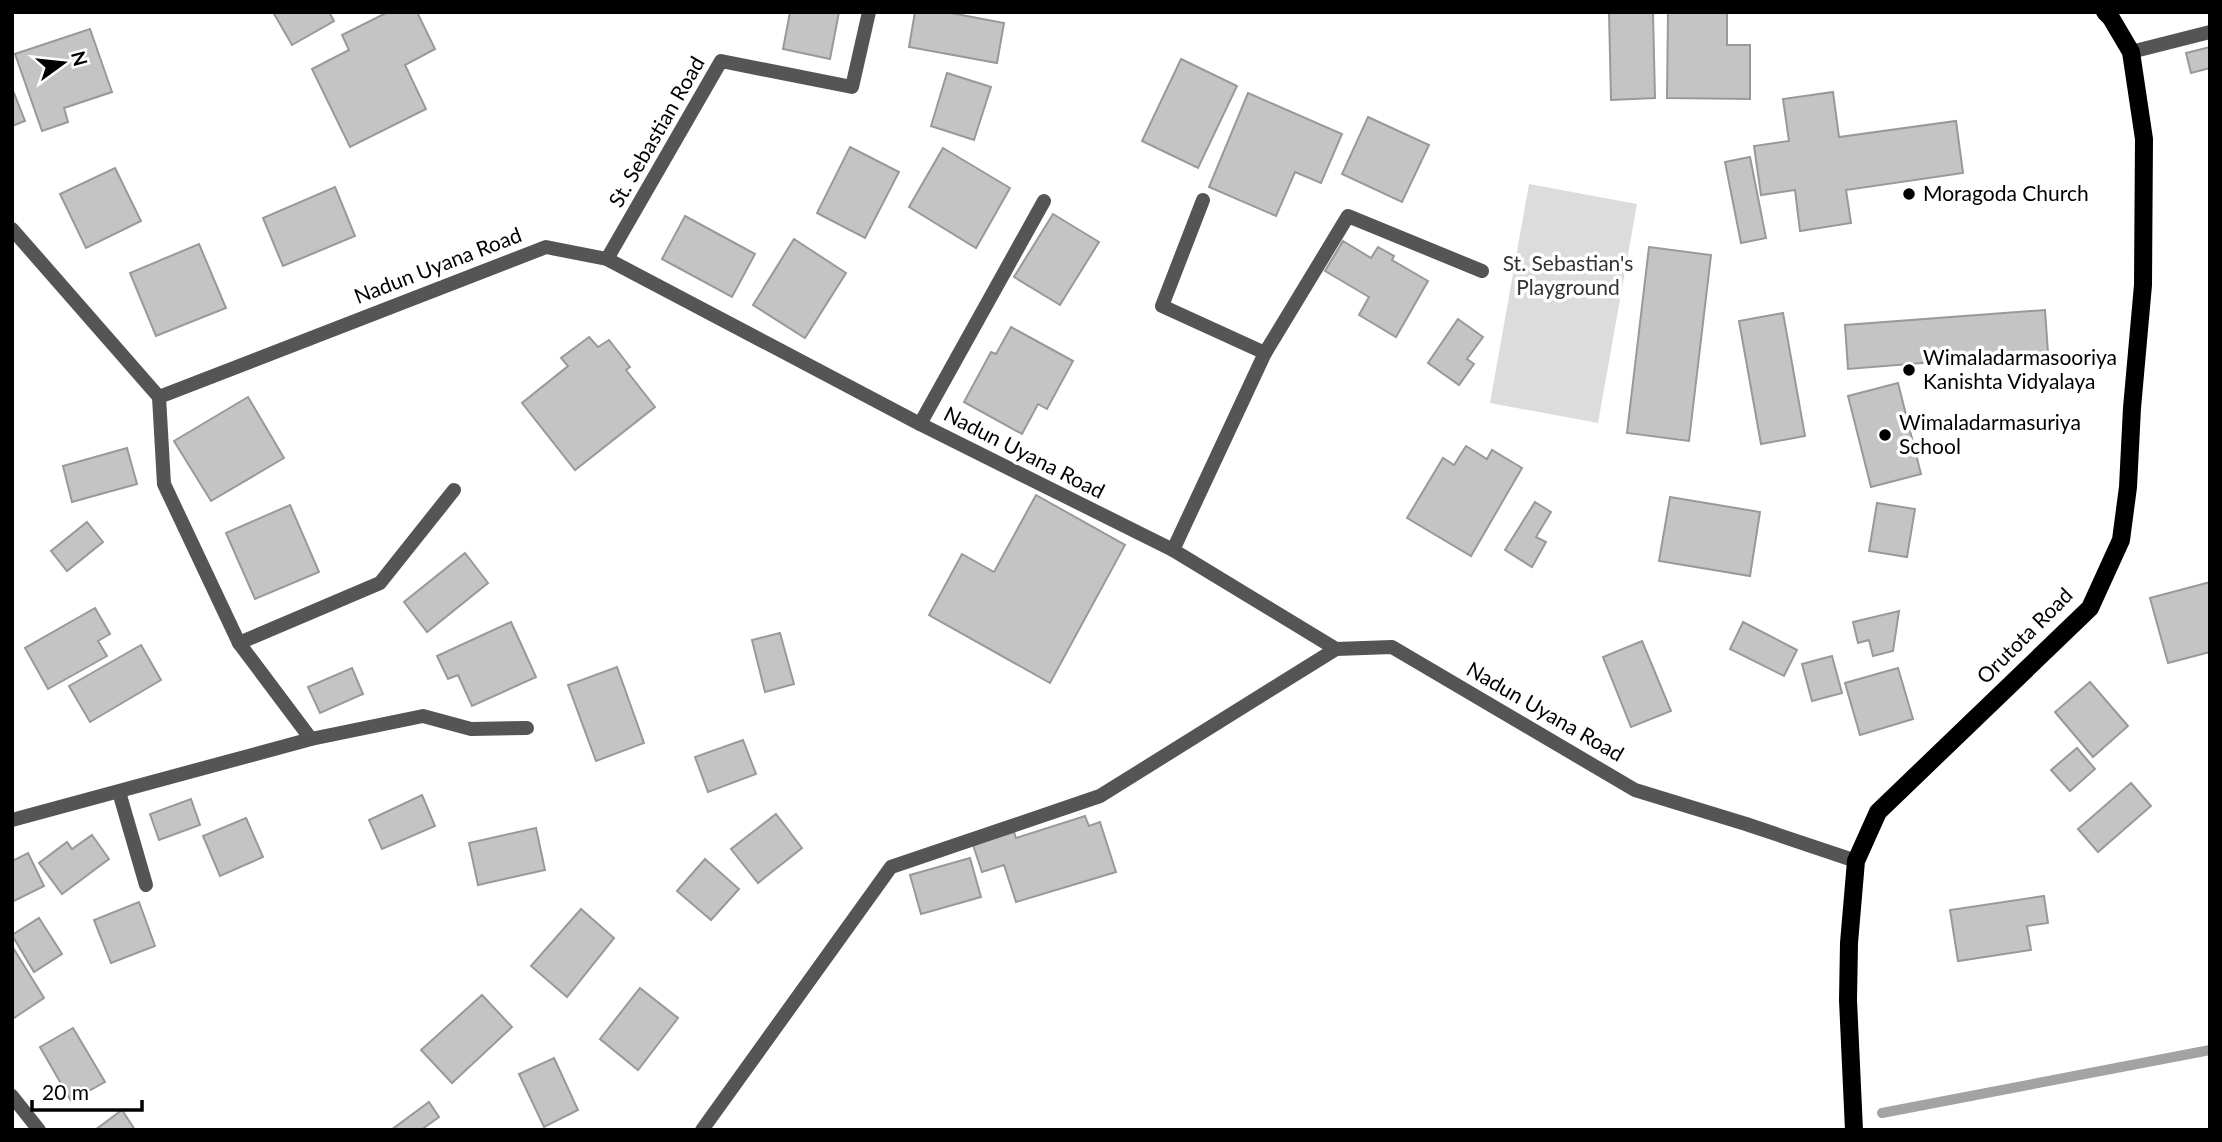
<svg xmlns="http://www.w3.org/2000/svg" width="2222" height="1142" font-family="Lato,sans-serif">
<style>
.green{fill:#dcdcdc}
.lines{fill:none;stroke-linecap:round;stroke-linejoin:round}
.stream{stroke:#a3a3a3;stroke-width:10}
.building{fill:#c4c4c4;stroke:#999;stroke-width:2}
.street{stroke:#555;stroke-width:14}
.primary{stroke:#000;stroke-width:18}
.poi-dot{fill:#000;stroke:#fff;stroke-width:2.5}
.labels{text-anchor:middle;stroke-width:7;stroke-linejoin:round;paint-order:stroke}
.street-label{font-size:21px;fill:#000;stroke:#fff}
.poi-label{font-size:21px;fill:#000;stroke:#fff;text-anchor:start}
.park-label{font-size:21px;fill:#333;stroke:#fff}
</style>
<rect width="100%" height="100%" fill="#fff"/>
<polygon class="green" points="1529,184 1637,204 1598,423 1490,403"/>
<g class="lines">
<polyline class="stream" points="1882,1113 2210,1050"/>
</g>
<g class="building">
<polygon points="273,12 329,12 334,21 292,45"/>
<polygon points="388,12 417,12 435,49 405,65 426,109 350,147 312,69 349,50 342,35"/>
<polygon points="790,12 839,12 830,59 783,49"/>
<polygon points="915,12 946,12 1004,23 997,63 909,47"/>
<polygon points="1609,12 1653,12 1655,98 1611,100"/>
<polygon points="1668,12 1727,12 1727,45 1750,45 1750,99 1667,98"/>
<polygon points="90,29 112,92 64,108 68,122 42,131 15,54"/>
<polygon points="2210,47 2210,68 2191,73 2186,53"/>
<polygon points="1181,59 1237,86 1198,168 1142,141"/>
<polygon points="947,73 991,87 974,140 931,126"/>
<polygon points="12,88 25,121 12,126"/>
<polygon points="1833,92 1839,137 1956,121 1963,173 1846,190 1851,223 1800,231 1795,190 1761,195 1754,146 1789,141 1783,99"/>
<polygon points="1248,93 1342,134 1321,183 1295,172 1276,216 1209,187"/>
<polygon points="1368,117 1429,145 1402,202 1342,174"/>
<polygon points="850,147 899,172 865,238 817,213"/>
<polygon points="943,148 1010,188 976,248 909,207"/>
<polygon points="1750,157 1766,238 1741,243 1725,162"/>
<polygon points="115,168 141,221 86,248 60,194"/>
<polygon points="335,187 355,236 283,266 263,218"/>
<polygon points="1053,214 1099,242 1060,305 1014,277"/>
<polygon points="685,216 755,254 732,297 662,259"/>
<polygon points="794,239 846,273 805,338 753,305"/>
<polygon points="1343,241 1371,258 1378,247 1394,256 1392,260 1428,281 1396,337 1359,315 1369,297 1325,271"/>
<polygon points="199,244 226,308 156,336 130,273"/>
<polygon points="1649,247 1711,255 1689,441 1627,433"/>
<polygon points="2045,310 2048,353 1848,369 1845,325"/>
<polygon points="1783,313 1805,436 1761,444 1739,321"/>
<polygon points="1458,319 1483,337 1467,359 1474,364 1459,385 1428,363"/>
<polygon points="1011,327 1073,361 1047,409 1038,404 1022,434 964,402 991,352 996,354"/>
<polygon points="589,337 598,347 609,340 630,367 626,370 655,407 575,470 522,403 568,366 561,358"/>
<polygon points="1898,383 1921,474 1871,487 1848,396"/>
<polygon points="248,397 284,458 211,501 174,441"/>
<polygon points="1466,446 1487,459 1492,450 1522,468 1471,556 1407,518 1443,458 1454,465"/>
<polygon points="127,448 137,484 72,502 63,466"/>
<polygon points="1036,495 1125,545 1050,683 929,615 962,554 994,572"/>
<polygon points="1670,497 1760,512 1750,576 1659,561"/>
<polygon points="1535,502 1551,512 1536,537 1546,542 1532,567 1505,550"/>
<polygon points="1877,503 1915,509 1907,557 1869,551"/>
<polygon points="290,505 319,572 255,599 226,533"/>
<polygon points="87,522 103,542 67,571 51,551"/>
<polygon points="465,553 488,583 427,632 404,602"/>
<polygon points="2210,582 2210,652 2168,663 2150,598"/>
<polygon points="95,608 110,634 98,641 107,656 48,689 25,648"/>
<polygon points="1899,611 1893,651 1873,656 1869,640 1858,643 1853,622"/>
<polygon points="511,622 536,677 472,706 458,675 448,679 437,656"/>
<polygon points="1743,622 1797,650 1784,676 1730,649"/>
<polygon points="780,633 794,684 765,692 752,640"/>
<polygon points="1642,641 1671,711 1631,727 1603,657"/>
<polygon points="141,645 161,680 90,722 69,686"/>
<polygon points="1832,656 1842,693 1812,701 1802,664"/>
<polygon points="617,667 644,743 596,761 568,685"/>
<polygon points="352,668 363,694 320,713 308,687"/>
<polygon points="1898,668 1913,719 1860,735 1845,683"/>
<polygon points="2090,682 2128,726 2093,757 2055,712"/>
<polygon points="743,740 756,774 708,792 695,757"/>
<polygon points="2077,748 2095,769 2070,791 2051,770"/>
<polygon points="2131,783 2151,806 2098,852 2078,829"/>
<polygon points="422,795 435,826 382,849 369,820"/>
<polygon points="191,799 200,825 159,840 150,814"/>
<polygon points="776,814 802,848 758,883 731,849"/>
<polygon points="1085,816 1089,826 1100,822 1116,872 1016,902 1004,865 982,872 973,845 1014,832 1016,838"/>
<polygon points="246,818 263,857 220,876 203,836"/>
<polygon points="536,828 545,870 478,885 469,843"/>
<polygon points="92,835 109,859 62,894 39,863 67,842 72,849"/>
<polygon points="28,853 44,886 12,902 12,861"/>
<polygon points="970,858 981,897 921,914 910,875"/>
<polygon points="705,859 739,889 711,920 677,891"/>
<polygon points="2044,896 2048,923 2027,926 2031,950 1958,961 1950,910"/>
<polygon points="139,902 155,946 111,963 94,920"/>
<polygon points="581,909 614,938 567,997 531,966"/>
<polygon points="39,918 62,954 34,972 12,935"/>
<polygon points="12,946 44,998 14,1018 12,1015"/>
<polygon points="640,988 678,1018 638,1070 600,1039"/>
<polygon points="482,995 512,1027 452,1083 421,1050"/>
<polygon points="73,1028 105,1082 71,1101 40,1047"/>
<polygon points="554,1058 578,1110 544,1127 519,1074"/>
<polygon points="429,1102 439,1117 421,1130 391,1130"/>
<polygon points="122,1110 135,1130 95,1130"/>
</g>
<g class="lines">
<g class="street">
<polyline points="2131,52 2210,32"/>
<polyline points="1203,200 1162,306 1265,353"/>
<polyline points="12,229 159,397 164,484 239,643 311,739"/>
<polyline points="607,259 721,61 852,87 869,12"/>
<polyline points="159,397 546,247 607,259 920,424 1173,550 1336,649 1392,647 1635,790 1746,824 1856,861"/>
<polyline points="920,424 1044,201"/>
<polyline points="1173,550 1265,353 1348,216 1482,271"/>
<polyline points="239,643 380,583 454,490"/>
<polyline points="119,792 146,885"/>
<polyline points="12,820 311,739 423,716 471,729 527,728"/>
<polyline points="12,1096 39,1130"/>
<polyline points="702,1130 891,867 1100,796 1336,649"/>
</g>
<polyline class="primary" points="1854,1130 1848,1000 1849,943 1856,861 1878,812 2090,608 2121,540 2128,487 2132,408 2143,285 2144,139 2131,52 2111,18 2105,12"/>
</g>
<g class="poi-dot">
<circle cx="1909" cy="194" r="7"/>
<circle cx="1909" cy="370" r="7"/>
<circle cx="1885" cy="435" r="7"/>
</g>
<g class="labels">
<g class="street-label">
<text transform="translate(657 132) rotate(-60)" y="7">St. Sebastian Road</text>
<text transform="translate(438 266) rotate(-21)" y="7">Nadun Uyana Road</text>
<text transform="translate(1024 453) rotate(27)" y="7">Nadun Uyana Road</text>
<text transform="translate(2025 636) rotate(-45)" y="7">Orutota Road</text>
<text transform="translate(1545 712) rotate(30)" y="7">Nadun Uyana Road</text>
</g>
<g class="poi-label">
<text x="1923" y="201">Moragoda Church</text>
<text x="1923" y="365">Wimaladarmasooriya<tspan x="1923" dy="24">Kanishta Vidyalaya</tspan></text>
<text x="1899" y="430">Wimaladarmasuriya<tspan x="1899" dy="24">School</tspan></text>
</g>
<g class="park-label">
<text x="1568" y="271">St. Sebastian's<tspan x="1568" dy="24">Playground</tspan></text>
</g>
</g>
<rect width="2222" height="1142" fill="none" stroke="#000000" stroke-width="28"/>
<g transform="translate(63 63) rotate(75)" stroke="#ffffff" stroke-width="5" paint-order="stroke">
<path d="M0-5L12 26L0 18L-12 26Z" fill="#000000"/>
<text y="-10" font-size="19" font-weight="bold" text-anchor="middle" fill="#000000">N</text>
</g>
<path d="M32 1100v10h110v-10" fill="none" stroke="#000000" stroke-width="3.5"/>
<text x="42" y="1100" font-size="21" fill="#000000" stroke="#ffffff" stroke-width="5" paint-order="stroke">20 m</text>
</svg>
